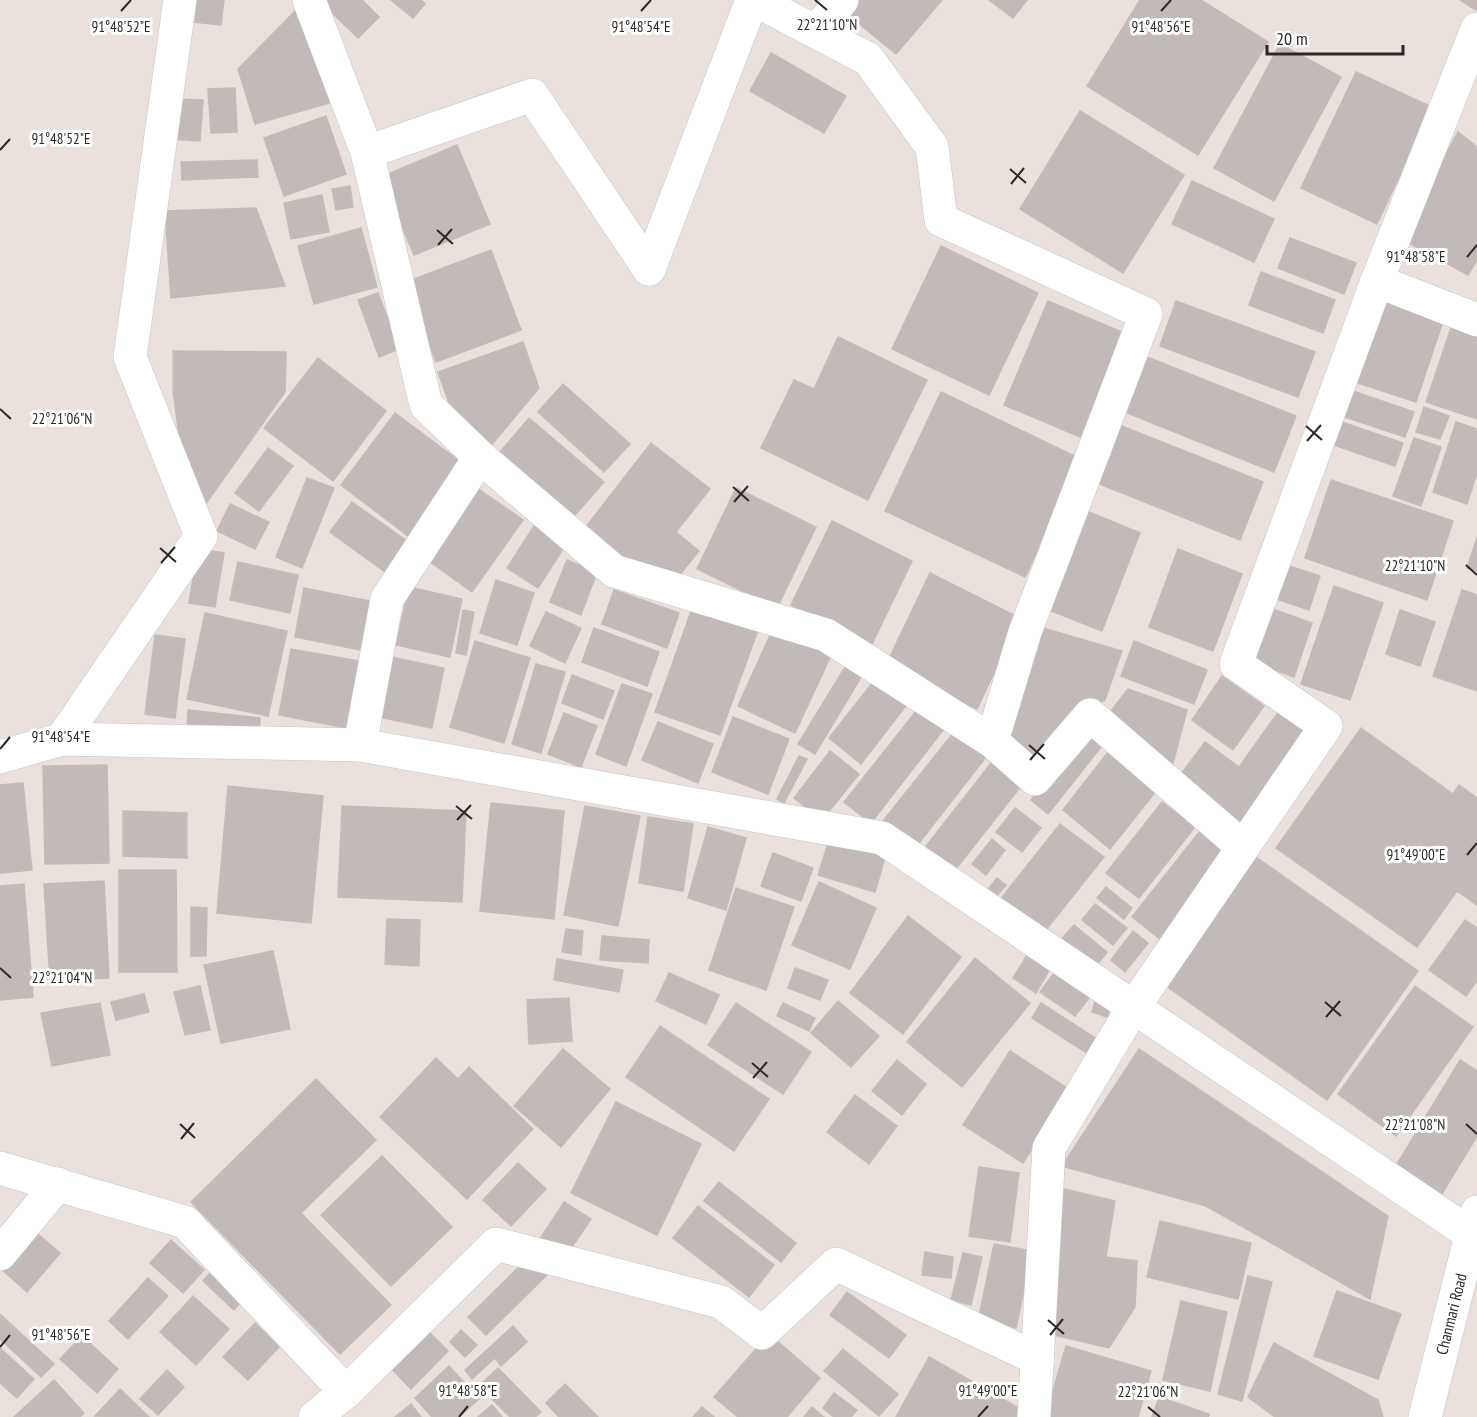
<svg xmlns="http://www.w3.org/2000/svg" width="1477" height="1417" font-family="'PT Sans Narrow',sans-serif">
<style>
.building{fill:#c2bab8;stroke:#c5bbb6;stroke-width:1.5}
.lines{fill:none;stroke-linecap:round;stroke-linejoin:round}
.minor-casing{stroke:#c0c6ce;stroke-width:34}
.minor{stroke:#fff;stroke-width:33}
.ticks{fill:none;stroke:#292929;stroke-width:2}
.labels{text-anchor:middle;stroke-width:6;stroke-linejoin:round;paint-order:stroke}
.street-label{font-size:16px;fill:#292929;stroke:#fff}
.ticks-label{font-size:15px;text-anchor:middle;fill:#292929;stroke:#fff;stroke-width:6;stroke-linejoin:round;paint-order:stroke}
</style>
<rect width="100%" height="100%" fill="#eae0dc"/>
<g class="building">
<polygon points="196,0 224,0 221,25 193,22"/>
<polygon points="319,0 362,0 379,17 358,38"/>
<polygon points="391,0 421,0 425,4 413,18"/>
<polygon points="859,0 942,0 896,54 847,14"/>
<polygon points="989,0 1027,0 1013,18"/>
<polygon points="1140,0 1201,0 1268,42 1198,155 1087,86"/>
<polygon points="1460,0 1477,0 1477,9 1476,10"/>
<polygon points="303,3 333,102 255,124 238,69"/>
<polygon points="1280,44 1341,77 1274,201 1214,168"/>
<polygon points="771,53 846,96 824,133 750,91"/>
<polygon points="1356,72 1432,107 1377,224 1301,188"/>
<polygon points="235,88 237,132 211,133 208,89"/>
<polygon points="172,99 203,100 200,141 170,139"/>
<polygon points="1080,111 1184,175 1123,273 1020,209"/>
<polygon points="326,116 346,174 284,196 264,138"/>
<polygon points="1458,132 1477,147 1477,260 1468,275 1400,238"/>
<polygon points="457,145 490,224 414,255 381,177"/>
<polygon points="257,160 258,177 182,180 181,162"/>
<polygon points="1192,181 1274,219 1254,262 1172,224"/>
<polygon points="350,186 353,207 336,210 332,189"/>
<polygon points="322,195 329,232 291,239 284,203"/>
<polygon points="256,208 285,286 171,298 165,211"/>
<polygon points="361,228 377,287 314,304 298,246"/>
<polygon points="1290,238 1356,263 1344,294 1278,268"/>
<polygon points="941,246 1038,293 989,395 892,349"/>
<polygon points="491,250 521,330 436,362 406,282"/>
<polygon points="1261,272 1335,300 1323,333 1249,305"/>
<polygon points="378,293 399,349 379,357 358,300"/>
<polygon points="1048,301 1124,333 1080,437 1004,405"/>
<polygon points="1176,301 1315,352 1298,397 1160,346"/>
<polygon points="1385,301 1443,321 1416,402 1358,383"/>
<polygon points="1452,325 1477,333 1477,419 1426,402"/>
<polygon points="838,337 927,380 868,500 761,448 794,380 814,389"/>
<polygon points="523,342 539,388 489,448 454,417 438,372"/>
<polygon points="173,351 286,352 285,392 205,505 182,457 173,391"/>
<polygon points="1137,353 1296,416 1274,472 1115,408"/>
<polygon points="318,358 386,411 333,481 264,428"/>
<polygon points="563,384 630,444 604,472 538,412"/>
<polygon points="1353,391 1414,412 1405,437 1345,417"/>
<polygon points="941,392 1081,459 1025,577 885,511"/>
<polygon points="1424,407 1449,416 1440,439 1416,432"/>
<polygon points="395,413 470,469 416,542 341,485"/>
<polygon points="529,418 604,482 569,522 495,458"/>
<polygon points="1333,419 1403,443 1395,466 1325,442"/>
<polygon points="1456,422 1477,429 1477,473 1467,504 1433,492"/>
<polygon points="1114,423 1263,482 1240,540 1092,481"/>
<polygon points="1414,438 1441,447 1421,506 1393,496"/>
<polygon points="651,443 710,489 676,532 699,551 673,583 649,578 585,528"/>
<polygon points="268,448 293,466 259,511 235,493"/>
<polygon points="307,478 334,488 302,568 276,557"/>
<polygon points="1331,480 1453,521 1427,600 1305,558"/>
<polygon points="473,485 523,520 472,592 422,556"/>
<polygon points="736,488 816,527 777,608 697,569"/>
<polygon points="352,502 414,546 392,577 330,532"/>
<polygon points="230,504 269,522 255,549 217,531"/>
<polygon points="1077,507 1140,533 1102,631 1039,606"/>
<polygon points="832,521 912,561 872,644 791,605"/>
<polygon points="536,523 567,543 538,588 507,568"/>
<polygon points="1477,538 1477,571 1467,568"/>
<polygon points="198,549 224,553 215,607 189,603"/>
<polygon points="1178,549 1242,574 1213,651 1149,627"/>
<polygon points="567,560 597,572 581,615 550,602"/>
<polygon points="238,562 298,575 290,613 230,600"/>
<polygon points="1283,564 1320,576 1309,610 1271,597"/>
<polygon points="930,573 1020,618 977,709 886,665"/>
<polygon points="496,580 534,593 517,645 480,633"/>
<polygon points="1334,586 1383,603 1350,700 1301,684"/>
<polygon points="409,587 462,599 450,657 396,645"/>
<polygon points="304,588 370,601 361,650 295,637"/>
<polygon points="614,590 679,613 667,648 602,624"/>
<polygon points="1462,590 1477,595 1477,691 1433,676"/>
<polygon points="693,606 758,630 720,735 655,712"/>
<polygon points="1267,607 1312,623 1294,677 1250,661"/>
<polygon points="463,610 474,612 466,655 456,653"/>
<polygon points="1400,610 1435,622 1420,666 1386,654"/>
<polygon points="546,612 581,628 565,663 530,646"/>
<polygon points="205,613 287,631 268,716 187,699"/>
<polygon points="776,622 834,649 795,733 738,706"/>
<polygon points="1036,626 1122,651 1105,700 1070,719 1034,770 1002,739"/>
<polygon points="594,628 659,652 647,686 582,662"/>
<polygon points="155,635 185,639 175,718 145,714"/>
<polygon points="475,641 530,658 504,743 450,727"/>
<polygon points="1134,641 1207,670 1194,704 1121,676"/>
<polygon points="291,649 359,661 347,728 279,715"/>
<polygon points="386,656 444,668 432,728 374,716"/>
<polygon points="850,659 866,669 815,754 798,744"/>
<polygon points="536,664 565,672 541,753 512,744"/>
<polygon points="880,673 912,698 861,764 829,738"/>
<polygon points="572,675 614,691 603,719 562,703"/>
<polygon points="1222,676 1264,706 1233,750 1192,720"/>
<polygon points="622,684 652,694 626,766 596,754"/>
<polygon points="1128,689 1187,710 1172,767 1107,716"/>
<polygon points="921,705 947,725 871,823 844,802"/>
<polygon points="188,710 260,718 259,737 187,729"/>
<polygon points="1279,711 1306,731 1241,824 1178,778 1205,742 1239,767"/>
<polygon points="564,713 597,726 581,767 548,754"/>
<polygon points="733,717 789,739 768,794 712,772"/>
<polygon points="658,722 713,744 698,783 642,760"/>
<polygon points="1361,728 1453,794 1459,785 1477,798 1477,905 1457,891 1417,947 1276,848"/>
<polygon points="954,732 986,757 916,847 883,821"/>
<polygon points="1084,733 1101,747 1048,814 1031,800"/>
<polygon points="1112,747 1161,785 1110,849 1063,810"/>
<polygon points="830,751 859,774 822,820 794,798"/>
<polygon points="799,756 807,759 784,803 777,799"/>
<polygon points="992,762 1022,785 952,874 923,850"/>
<polygon points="107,765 109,863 45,864 43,766"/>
<polygon points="23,783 32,870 0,873 0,785"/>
<polygon points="228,786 323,796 311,923 217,913"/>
<polygon points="1162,802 1195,827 1139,898 1106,873"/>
<polygon points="491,803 564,811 554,919 480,911"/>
<polygon points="342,806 466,811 462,902 338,897"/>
<polygon points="585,806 640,816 618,926 564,915"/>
<polygon points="1015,808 1041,828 1022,852 996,832"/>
<polygon points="123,811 187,813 187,858 123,856"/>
<polygon points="648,817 693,824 683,891 639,883"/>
<polygon points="1060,824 1104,857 1042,935 999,901"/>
<polygon points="708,827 746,838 726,910 688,898"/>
<polygon points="1200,831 1229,853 1161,940 1132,917"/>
<polygon points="830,837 886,854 875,892 818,875"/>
<polygon points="992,839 1005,850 986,875 972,864"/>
<polygon points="773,853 813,868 801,901 761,886"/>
<polygon points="1253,855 1418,971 1327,1100 1162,983"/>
<polygon points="119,870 176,870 177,972 119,972"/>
<polygon points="997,878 1006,885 991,903 983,896"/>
<polygon points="104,881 109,978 50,981 44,884"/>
<polygon points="819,882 876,908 850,969 792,945"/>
<polygon points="24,884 33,997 0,1000 0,886"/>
<polygon points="1106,887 1132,908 1124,919 1097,898"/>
<polygon points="736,888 794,907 766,990 709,970"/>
<polygon points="1095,904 1127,928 1113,945 1082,920"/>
<polygon points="191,907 207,908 206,956 191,956"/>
<polygon points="908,916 961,957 903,1034 850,993"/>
<polygon points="387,919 420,920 419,966 385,964"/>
<polygon points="1465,920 1477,928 1477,981 1466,996 1429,970"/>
<polygon points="1074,925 1107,952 1092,971 1058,943"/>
<polygon points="566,929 583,931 581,955 562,952"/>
<polygon points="1133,931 1148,943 1125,972 1111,960"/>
<polygon points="602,936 649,940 648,963 600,960"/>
<polygon points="273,951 290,1029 221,1043 204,965"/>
<polygon points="1027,955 1050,969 1036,993 1013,978"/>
<polygon points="975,958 1030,1003 962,1087 907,1042"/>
<polygon points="557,959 623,970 619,992 554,980"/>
<polygon points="795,968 828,980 820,1000 788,988"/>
<polygon points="669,973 719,995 706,1024 656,1001"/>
<polygon points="1054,973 1089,998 1075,1016 1040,992"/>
<polygon points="200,986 210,1030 185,1035 174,992"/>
<polygon points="1415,986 1473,1027 1396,1136 1338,1094"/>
<polygon points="144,994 149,1012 116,1020 111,1002"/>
<polygon points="1097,995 1112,1001 1107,1017 1092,1012"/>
<polygon points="569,998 572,1041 529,1044 527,1000"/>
<polygon points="838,1001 879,1036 851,1067 811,1033"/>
<polygon points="100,1003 110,1055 52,1066 41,1013"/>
<polygon points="736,1003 811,1052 783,1094 708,1045"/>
<polygon points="783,1003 815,1018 809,1031 777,1016"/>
<polygon points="1041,1003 1100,1041 1090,1055 1032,1018"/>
<polygon points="660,1026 769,1099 734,1151 626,1077"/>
<polygon points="563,1049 610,1089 561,1147 514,1106"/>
<polygon points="1139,1049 1388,1216 1370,1299 1206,1206 1062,1166"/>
<polygon points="1010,1051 1070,1090 1023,1163 963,1125"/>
<polygon points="436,1058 458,1079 469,1067 533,1129 467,1199 380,1117"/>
<polygon points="897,1060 926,1084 902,1115 872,1091"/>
<polygon points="1460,1060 1477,1071 1477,1136 1440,1197 1394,1169"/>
<polygon points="316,1079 376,1140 301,1213 391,1305 340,1354 191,1202"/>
<polygon points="855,1095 897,1126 869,1164 827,1132"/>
<polygon points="616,1102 701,1144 657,1235 571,1193"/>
<polygon points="382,1156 452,1227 391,1286 321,1215"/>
<polygon points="518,1163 546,1189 511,1226 483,1200"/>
<polygon points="979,1167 1019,1173 1010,1242 969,1236"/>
<polygon points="719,1182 796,1243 781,1262 704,1201"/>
<polygon points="1060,1188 1115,1201 1106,1257 1137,1261 1135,1307 1109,1348 1045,1333"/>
<polygon points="564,1202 591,1219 564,1259 538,1242"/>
<polygon points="698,1206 774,1265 749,1297 673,1238"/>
<polygon points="1160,1221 1251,1243 1238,1299 1147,1277"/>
<polygon points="32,1229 60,1253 27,1292 0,1268"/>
<polygon points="171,1240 204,1270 183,1293 150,1263"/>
<polygon points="994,1244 1032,1251 1016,1328 978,1321"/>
<polygon points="925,1252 953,1257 951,1278 922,1275"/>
<polygon points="963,1253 982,1257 971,1305 951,1300"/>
<polygon points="530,1256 548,1274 486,1335 468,1317"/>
<polygon points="215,1268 245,1297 234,1310 203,1281"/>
<polygon points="1248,1276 1272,1282 1242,1401 1218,1394"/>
<polygon points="148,1278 168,1296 128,1339 109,1321"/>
<polygon points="1337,1291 1401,1314 1378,1379 1314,1356"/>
<polygon points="847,1292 906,1335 889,1358 830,1315"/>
<polygon points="193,1296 229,1329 196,1365 160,1332"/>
<polygon points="1181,1301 1227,1312 1210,1391 1163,1380"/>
<polygon points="0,1314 54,1364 41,1377 0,1339"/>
<polygon points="255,1323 279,1347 248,1380 223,1357"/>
<polygon points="513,1326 527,1342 501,1366 495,1358 472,1379 465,1370"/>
<polygon points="426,1329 448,1351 411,1389 389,1366"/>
<polygon points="461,1330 477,1345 465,1357 450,1342"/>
<polygon points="769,1334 820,1378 787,1417 738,1417 714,1397"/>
<polygon points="82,1336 118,1369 97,1393 60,1359"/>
<polygon points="1274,1343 1378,1400 1383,1417 1275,1417 1248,1397"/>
<polygon points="1066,1346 1151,1371 1138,1417 1045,1417"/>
<polygon points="0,1348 34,1379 17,1398 0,1383"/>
<polygon points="843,1349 898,1394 879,1416 824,1371"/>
<polygon points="929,1357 1029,1414 1027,1417 896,1417"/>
<polygon points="449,1366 479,1399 459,1417 432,1417 415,1398"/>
<polygon points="498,1368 541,1412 535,1417 510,1417 479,1386"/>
<polygon points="167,1370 184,1387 158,1415 140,1399"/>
<polygon points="54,1380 84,1413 80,1417 14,1417"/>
<polygon points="565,1384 598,1417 559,1417 546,1403"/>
<polygon points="120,1389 149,1417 95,1416"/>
<polygon points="834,1393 857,1410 851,1417 834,1417 823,1408"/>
<polygon points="1159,1397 1209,1414 1208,1417 1152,1417"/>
<polygon points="411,1404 421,1417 395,1417"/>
<polygon points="492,1405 502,1417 478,1417"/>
<polygon points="702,1407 714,1417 693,1417"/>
<polygon points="812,1407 824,1417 804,1417"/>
</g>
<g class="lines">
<defs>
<g id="minor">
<polyline points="309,0 367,152 426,405 480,457 614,571 826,635 992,741 1035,779 1090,715 1243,847"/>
<polyline points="755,0 868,59 932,147 941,220 1146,314 1025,632 992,741"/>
<polyline points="816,32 842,0"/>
<polyline points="367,152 532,95 649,269"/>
<polyline points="649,269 752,0"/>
<polyline points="1377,281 1477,320"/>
<polyline points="62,739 201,536 130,357 180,0"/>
<polyline points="360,745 387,599 480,457"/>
<polyline points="0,757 62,739 360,745 882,838 1471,1234"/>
<polyline points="0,1168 185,1222 346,1392"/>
<polyline points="0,1254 58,1184"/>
<polyline points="315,1417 346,1392 496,1244 721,1302 762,1333 836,1264 1038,1359"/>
<polyline points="1034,1417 1049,1148 1133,1008 1326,726 1236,664 1377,281 1477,29"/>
<polyline points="1425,1417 1477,1212"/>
</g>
</defs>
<use href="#minor" class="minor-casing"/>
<use href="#minor" class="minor"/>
</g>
<path class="ticks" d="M815,0L827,10M121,11L131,0M641,11L651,0M1161,11L1171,0M0,150L10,139M1010,169L1026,183M1011,184L1024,168M437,230L453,244M438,245L452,229M1467,257L1477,245M0,409L11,419M1306,426L1322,440M1307,441L1321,425M733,487L749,501M734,502L748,486M160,548L176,562M161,563L175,547M1466,565L1477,575M1029,745L1045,759M0,749L10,737M1030,760L1044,744M456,806L472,819M457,820L471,805M1467,855L1477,843M0,968L11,978M1325,1002L1341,1016M1326,1017L1340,1001M752,1063L768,1077M753,1078L767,1062M180,1124L195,1138M1466,1124L1477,1134M181,1139L194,1123M1048,1320L1064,1334M1050,1335L1063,1319M0,1347L10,1335M1148,1407L1160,1417M459,1417L468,1406M978,1417L988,1406"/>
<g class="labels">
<g class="street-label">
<text transform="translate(1451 1314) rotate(-76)" y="6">Chanmari Road</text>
</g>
</g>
<g class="ticks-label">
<text x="827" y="30">22°21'10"N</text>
<text x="121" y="32">91°48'52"E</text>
<text x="641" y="32">91°48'54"E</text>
<text x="1161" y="32">91°48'56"E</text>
<text x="61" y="144">91°48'52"E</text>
<text x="1416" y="262">91°48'58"E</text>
<text x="62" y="424">22°21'06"N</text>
<text x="1415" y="571">22°21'10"N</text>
<text x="61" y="742">91°48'54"E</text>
<text x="1416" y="860">91°49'00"E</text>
<text x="62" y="983">22°21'04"N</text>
<text x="1415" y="1130">22°21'08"N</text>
<text x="61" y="1340">91°48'56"E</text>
<text x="468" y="1396">91°48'58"E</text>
<text x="988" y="1396">91°49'00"E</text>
<text x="1148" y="1397">22°21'06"N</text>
</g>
<path d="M1267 45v9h136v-9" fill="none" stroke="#292929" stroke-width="3"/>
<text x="1276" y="45" font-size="18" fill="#292929" stroke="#ffffff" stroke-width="4.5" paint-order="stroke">20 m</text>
</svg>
